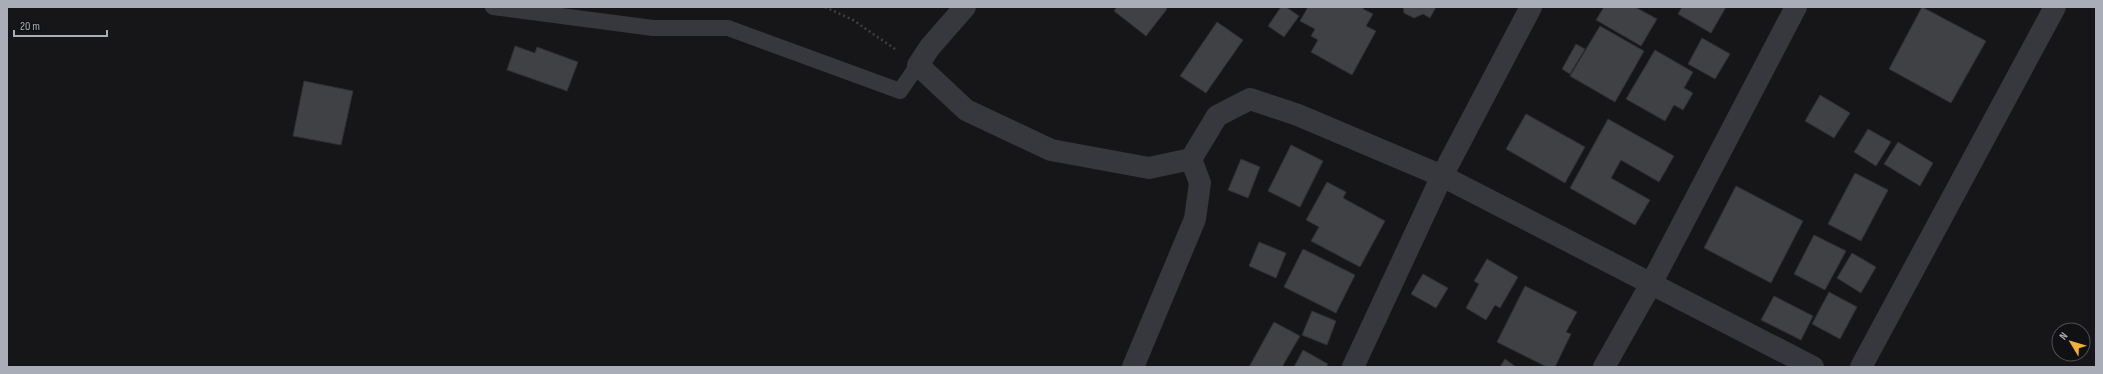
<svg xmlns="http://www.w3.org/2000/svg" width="2103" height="374" font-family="'Sofia Sans Condensed',sans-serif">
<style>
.building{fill:#404145;stroke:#303034}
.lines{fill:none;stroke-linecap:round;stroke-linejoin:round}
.path{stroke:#3d3f44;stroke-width:2.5;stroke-dasharray:2 3;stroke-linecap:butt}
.service{stroke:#37383d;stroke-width:16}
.minor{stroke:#37383d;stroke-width:22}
</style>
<rect width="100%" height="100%" fill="#161618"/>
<g class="building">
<polygon points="1117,7 1165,7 1167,9 1146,36 1114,11"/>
<polygon points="1281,7 1286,7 1299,16 1284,37 1268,26"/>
<polygon points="1308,7 1364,7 1363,9 1373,14 1366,26 1376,31 1352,75 1311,52 1318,40 1311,36 1315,29 1300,21"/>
<polygon points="1403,7 1436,7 1430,18 1423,14 1414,18 1404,13"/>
<polygon points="1604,7 1635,7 1657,19 1641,46 1596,20"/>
<polygon points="1682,7 1726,7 1711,33 1678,14"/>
<polygon points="1922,7 1986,41 1951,103 1889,69"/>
<polygon points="1217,22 1243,40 1206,93 1180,76"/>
<polygon points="1600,26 1644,51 1615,102 1570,76"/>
<polygon points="1702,38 1730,54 1715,79 1688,64"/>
<polygon points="1576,44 1585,49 1570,74 1562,69"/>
<polygon points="515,46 535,53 537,47 578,62 567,91 507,70"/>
<polygon points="1655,50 1693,72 1684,88 1693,93 1683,110 1674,105 1665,121 1626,99"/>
<polygon points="304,81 353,91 341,145 293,136"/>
<polygon points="1820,95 1850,113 1834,138 1805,121"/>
<polygon points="1526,114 1585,147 1565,183 1506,149"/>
<polygon points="1608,119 1674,156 1659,182 1621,160 1611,178 1650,200 1635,225 1570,188"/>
<polygon points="1868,129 1891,142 1876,166 1854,152"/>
<polygon points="1898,142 1933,163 1920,186 1884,164"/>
<polygon points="1291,145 1323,161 1300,207 1268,191"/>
<polygon points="1241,159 1260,167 1248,198 1228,190"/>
<polygon points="1855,173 1888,190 1861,241 1828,224"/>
<polygon points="1327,182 1346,192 1343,198 1385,221 1360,267 1311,241 1319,227 1306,220"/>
<polygon points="1736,186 1803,221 1771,283 1704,248"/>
<polygon points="1814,235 1846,251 1825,290 1794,274"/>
<polygon points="1259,242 1286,253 1276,278 1249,266"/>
<polygon points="1303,249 1355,275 1336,313 1284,287"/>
<polygon points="1852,253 1876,267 1861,293 1837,278"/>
<polygon points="1487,259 1518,277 1500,308 1495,305 1486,320 1466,308 1479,284 1474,281"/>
<polygon points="1423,274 1448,288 1436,308 1411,294"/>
<polygon points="1525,286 1577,312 1566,332 1571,334 1555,367 1547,367 1497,342"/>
<polygon points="1829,292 1857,307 1840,339 1812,324"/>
<polygon points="1774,296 1813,316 1801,340 1761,320"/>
<polygon points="1312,311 1336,321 1327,345 1302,335"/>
<polygon points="1274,322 1300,336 1282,367 1249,367"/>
<polygon points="1303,350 1328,364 1326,367 1294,367"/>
<polygon points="1505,359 1516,367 1500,367"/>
</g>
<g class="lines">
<polyline class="path" points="825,7 853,20 895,49"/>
<polyline class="service" points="493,7 653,28 728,28 900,91 918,65"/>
<g class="minor">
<polyline points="965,7 930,47 918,65 966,110 1051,150 1149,168 1191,159 1217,116 1250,99 1298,115 1442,176 1813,367"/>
<polyline points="1133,367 1195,219 1200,183 1191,159"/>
<polyline points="1353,367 1442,176 1531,7"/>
<polyline points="1604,367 1651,284 1796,7"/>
<polyline points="1861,367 2055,7"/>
</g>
</g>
<rect width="2103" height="374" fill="none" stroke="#a8adb8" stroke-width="16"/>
<g transform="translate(2071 342) rotate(308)"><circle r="19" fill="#111113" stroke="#4d4f55"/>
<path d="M0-3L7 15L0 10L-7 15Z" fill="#f2b134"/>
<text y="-6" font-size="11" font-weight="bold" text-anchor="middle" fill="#a8adb8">N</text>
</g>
<path d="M14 30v6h93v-6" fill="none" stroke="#a8adb8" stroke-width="2"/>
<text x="20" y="30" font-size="12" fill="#a8adb8" stroke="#111113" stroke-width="3" paint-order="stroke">20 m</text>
</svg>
